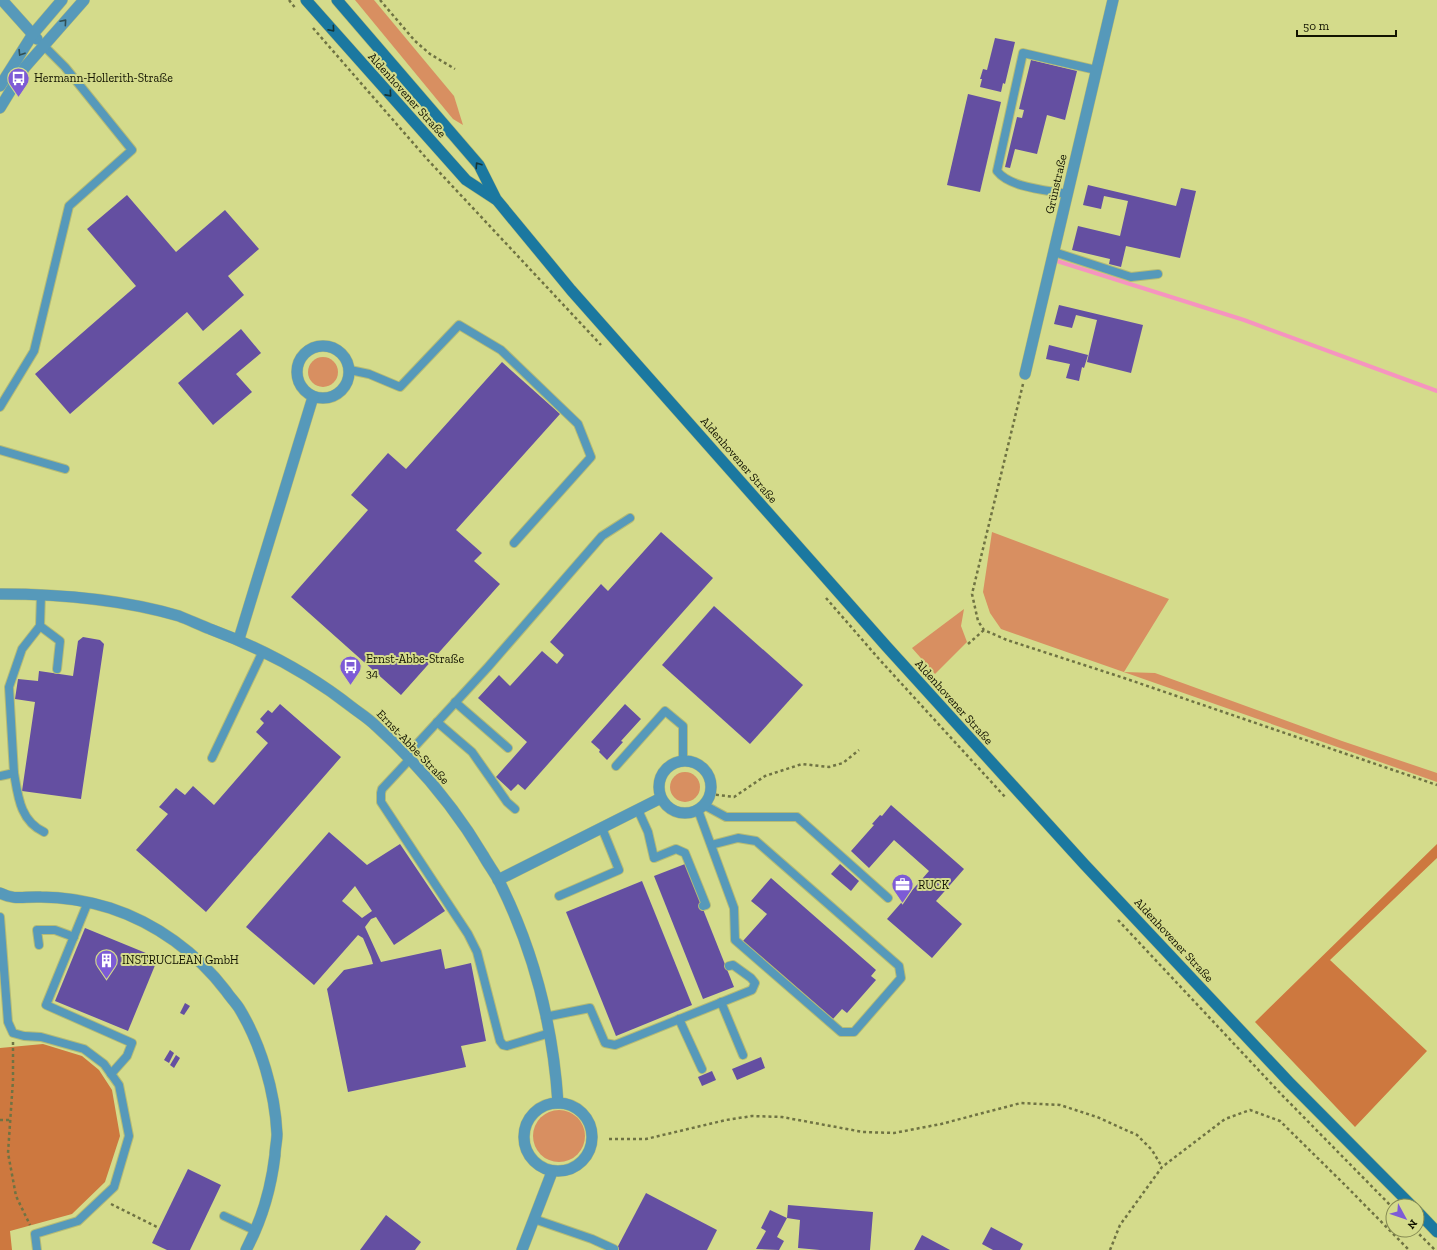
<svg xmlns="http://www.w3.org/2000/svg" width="1437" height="1250" font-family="'Zilla Slab',serif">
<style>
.green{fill:#d88f61}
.forest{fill:#cd783f}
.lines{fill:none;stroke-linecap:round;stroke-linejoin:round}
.stream{stroke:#f694bf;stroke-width:4}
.building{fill:#644fa1;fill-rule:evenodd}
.service-casing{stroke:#b5bb75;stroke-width:10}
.minor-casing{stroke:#b5bb75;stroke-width:12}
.secondary-casing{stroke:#b5bb75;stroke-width:12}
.path{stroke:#6f7343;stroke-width:2.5;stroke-dasharray:3 3;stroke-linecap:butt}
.service{stroke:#5699ba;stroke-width:8}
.minor{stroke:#5699ba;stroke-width:11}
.secondary{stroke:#1b78a0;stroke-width:11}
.oneway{stroke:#314f54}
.oneway2{stroke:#153638}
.labels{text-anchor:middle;stroke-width:4;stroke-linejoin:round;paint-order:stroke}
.poi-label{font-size:12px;fill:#121300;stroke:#d4db8b;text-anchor:start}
.street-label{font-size:12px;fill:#121300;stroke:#d4db8b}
</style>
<rect width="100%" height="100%" fill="#d4db8b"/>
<g class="green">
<polygon points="355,0 374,0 454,96 463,125 453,119"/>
<circle cx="323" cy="372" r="15"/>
<polygon points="992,532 1169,599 1124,672 1155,673 1342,741 1437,773 1437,782 1001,629 990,613 983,592"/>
<polygon points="964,609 961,626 967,642 935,674 912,648"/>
<circle cx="685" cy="787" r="15"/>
<circle cx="559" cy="1136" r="26"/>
</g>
<g class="forest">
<polygon points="1437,844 1437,858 1330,960 1427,1051 1355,1127 1255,1022"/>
<polygon points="43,1044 82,1056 99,1070 112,1090 120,1136 105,1182 72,1214 10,1231 12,1250 0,1250 0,1048"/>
</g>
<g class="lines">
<polyline class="stream" points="1057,261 1244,320 1437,391"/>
</g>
<g class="building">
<polygon points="995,38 1015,42 1005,84 1003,83 1001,92 980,87 982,79 980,79 983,69 987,70"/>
<polygon points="1031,60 1077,71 1065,120 1047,115 1037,154 1015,149 1010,168 1005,167 1017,117 1022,118 1024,110 1019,109"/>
<polygon points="968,94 1001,102 980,192 947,185"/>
<polygon points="1088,185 1176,206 1181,188 1196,191 1180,258 1126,246 1121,267 1109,264 1110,259 1072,250 1078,226 1120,236 1128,201 1104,196 1101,209 1083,205"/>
<polygon points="127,195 176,252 225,210 259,249 228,276 244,295 203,331 187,312 70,414 35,374 136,286 87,229"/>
<polygon points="1059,305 1143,325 1131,373 1087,362 1097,320 1076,315 1072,328 1054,324"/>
<polygon points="241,329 261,353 236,374 252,392 213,425 178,383"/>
<polygon points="1049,345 1088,355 1084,368 1082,367 1079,381 1066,378 1070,364 1046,359"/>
<polygon points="502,362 560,414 456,530 482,553 474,561 500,584 401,695 291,597 368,510 351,495 388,453 406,469"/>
<polygon points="661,532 713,578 525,790 518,784 511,791 496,777 527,742 478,698 499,675 510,686 542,651 557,664 564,655 550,642 601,584 608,591"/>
<polygon points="714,606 803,685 750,744 662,665"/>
<polygon points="83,637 100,640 104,644 81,799 22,791 35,702 15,699 18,679 38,681 39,671 73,676 78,641"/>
<polygon points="280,704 341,757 206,912 136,850 168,814 159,807 176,788 185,795 193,786 214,805 268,743 256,732 264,723 260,719 268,710 272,713"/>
<polygon points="625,704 641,719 621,741 623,742 607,760 599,752 600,750 591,742"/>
<polygon points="891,805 964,869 936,901 962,924 932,958 887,919 929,871 894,840 869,868 851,851 874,825 872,824 880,815 882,816"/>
<path d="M329,832L367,865L400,844L445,911L394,945L376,917L371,919L365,927L381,962L441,949L445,969L471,963L486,1041L461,1046L466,1067L348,1092L327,989L344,970L373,964L371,957L363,938L358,935L314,985L246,927ZM355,886L372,911L362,918L342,901Z"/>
<polygon points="685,864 734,987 703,999 654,876"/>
<polygon points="840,864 859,881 851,891 831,874"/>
<polygon points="771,878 876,970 871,976 876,980 847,1013 842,1009 833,1019 743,941 767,914 751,901"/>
<polygon points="642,881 692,1005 616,1036 566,912"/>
<polygon points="85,928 158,958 128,1031 55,1001"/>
<polygon points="185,1003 190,1006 184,1015 180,1013"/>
<polygon points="170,1050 174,1053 169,1063 164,1060"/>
<polygon points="176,1055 180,1058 174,1068 170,1065"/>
<polygon points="761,1057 765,1068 737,1080 732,1069"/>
<polygon points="712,1071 716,1080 702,1086 698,1077"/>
<polygon points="188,1169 221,1185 190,1250 167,1250 152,1243"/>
<polygon points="646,1193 717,1230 707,1250 616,1250"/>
<polygon points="788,1205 873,1212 870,1250 820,1250 798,1248 800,1220 787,1218 777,1237 784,1241 779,1250 756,1249 766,1231 761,1228 770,1210 787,1218"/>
<polygon points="386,1215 421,1242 415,1250 360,1250"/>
<polygon points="991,1227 1023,1244 1020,1250 993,1250 982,1244"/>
<polygon points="922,1235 950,1250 914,1250"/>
</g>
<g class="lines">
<defs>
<g id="service">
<path d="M1067,194C1047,190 1010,188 997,171L1023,53L1096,70"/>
<polyline points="1054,252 1131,277 1158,274"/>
<polyline points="350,370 369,374 400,387 459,325 501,350 578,424 591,457 514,543"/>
<polyline points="0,407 34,351 69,206 132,150 65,67 43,45"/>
<polyline points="0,450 65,469"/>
<polyline points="40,626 60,641 57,669"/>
<polyline points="455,702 508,748"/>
<polyline points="437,722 472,752 507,802 515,809"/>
<polyline points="406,756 488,667 602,536 630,518"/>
<polyline points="212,758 263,651"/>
<polyline points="409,760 382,789 381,793 381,802 468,934 477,952 500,1041 503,1045 507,1046 550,1033"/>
<polyline points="616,766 665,711 683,726 683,760"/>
<path d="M14,773C18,796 20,821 44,832"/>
<polyline points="0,776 14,773 9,687 22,649 40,626 41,594"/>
<polyline points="704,805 726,817 797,817 888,898"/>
<polyline points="638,810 648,832 654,858 676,849 685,853 706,905 703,906"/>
<polyline points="698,810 734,908 735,940 841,1032 854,1032 901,978 899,966 756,841 738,838 711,845"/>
<polyline points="559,896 619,870 602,828"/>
<polyline points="88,902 46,1005 132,1043 127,1056 111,1074"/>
<polyline points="0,917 8,1022 13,1033 24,1036 41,1037 84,1049 104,1064 119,1085 129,1136 114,1187 78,1221 35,1234 37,1250"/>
<polyline points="39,945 37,930 55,930 74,937"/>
<polyline points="721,1002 743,1055"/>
<polyline points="545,1017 590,1008 605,1043 615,1045 752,990 755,983 751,978 733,965 729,966"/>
<polyline points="679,1019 702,1069"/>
<polyline points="224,1216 256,1231"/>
<polyline points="534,1219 592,1239 614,1249"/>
</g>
<g id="minor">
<polyline points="2,0 37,39"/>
<polyline points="0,86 33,34 62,0"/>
<polyline points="0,108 25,67 84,0"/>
<circle cx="323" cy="372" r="26"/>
<polyline points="1025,374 1113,0"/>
<path d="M0,594C60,594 121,599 179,616C189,620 200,625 210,629C261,648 310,674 353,708C361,714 369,719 376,726C417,763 455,808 483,855C488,864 494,872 499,881C533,949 553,1026 558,1103"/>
<polyline points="239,639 313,397"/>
<circle cx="685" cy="787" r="26"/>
<polyline points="498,880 661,798"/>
<path d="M0,893C16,901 24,896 41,897C64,897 87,901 110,908C156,923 197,953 226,991C230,997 235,1002 239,1008C261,1044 275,1092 277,1134C277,1141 275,1148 275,1155C271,1189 262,1220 246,1250"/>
<circle cx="558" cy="1137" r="34"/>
<polyline points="522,1250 552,1172"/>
</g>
<g id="secondary">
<polyline points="306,0 466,180 495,199"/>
<polyline points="337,0 479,165 496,199 571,290 887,647 1085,865 1289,1082 1412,1206"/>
<polyline points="1417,1211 1437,1232"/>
</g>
</defs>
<use href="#service" class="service-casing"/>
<use href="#minor" class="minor-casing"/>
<use href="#secondary" class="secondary-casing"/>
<g class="path">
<polyline points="289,0 296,9"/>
<polyline points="380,0 415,41 430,54 455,69"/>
<polyline points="313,28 427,159 601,345"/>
<polyline points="1023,384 972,594 978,621 984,630 1007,640 1121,677 1437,785"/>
<polyline points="826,598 879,659 1006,798"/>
<polyline points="968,644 984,630"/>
<polyline points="710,794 734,797 765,776 802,764 829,767 843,763 859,750"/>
<polyline points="1118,920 1281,1094 1393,1208"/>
<polyline points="13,1042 13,1080 8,1153 16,1196 30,1225"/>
<polyline points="0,1120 10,1120"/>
<polyline points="609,1139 646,1139 726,1120 752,1116 782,1117 863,1132 894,1133 941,1124 1021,1103 1060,1105 1097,1117 1137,1135 1152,1150 1162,1167"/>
<polyline points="111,1204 159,1228"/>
<polyline points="1415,1230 1435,1250"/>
<polyline points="1110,1250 1120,1225 1162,1167 1225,1119 1250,1110 1280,1121 1345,1185 1409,1250"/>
</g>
<use href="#service" class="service"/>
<use href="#minor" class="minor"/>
<use href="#secondary" class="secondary"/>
</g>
<defs><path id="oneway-chevron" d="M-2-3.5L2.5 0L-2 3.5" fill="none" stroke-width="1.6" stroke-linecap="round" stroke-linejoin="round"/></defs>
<g class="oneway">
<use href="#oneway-chevron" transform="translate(64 22) rotate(-49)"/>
<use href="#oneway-chevron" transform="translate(21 53) rotate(122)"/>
</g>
<g class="oneway2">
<use href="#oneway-chevron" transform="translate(332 29) rotate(49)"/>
<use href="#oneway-chevron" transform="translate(389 94) rotate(48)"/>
<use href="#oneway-chevron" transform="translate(478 165) rotate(-124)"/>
</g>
<defs>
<symbol id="bus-pin" viewBox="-11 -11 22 30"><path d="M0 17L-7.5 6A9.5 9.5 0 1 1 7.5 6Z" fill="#7d5bd6" stroke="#d4db8b"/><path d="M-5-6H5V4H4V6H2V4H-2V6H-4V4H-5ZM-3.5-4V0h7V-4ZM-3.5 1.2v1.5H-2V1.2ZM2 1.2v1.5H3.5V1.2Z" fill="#fff"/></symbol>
<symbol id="office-pin" viewBox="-11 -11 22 30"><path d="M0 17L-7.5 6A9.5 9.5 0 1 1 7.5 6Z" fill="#7d5bd6" stroke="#d4db8b"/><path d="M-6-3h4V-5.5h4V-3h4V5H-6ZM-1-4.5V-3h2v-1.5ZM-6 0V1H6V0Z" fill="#fff"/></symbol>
<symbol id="building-pin" viewBox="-11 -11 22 30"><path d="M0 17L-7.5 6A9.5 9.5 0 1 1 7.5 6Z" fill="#7d5bd6" stroke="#d4db8b"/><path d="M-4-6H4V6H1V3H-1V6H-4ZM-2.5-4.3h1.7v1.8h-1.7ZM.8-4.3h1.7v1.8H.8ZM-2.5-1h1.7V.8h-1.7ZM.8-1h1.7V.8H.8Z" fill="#fff"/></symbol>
</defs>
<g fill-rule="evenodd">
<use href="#bus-pin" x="6" y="66" width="25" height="34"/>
<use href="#bus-pin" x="338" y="654" width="25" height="34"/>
<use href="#office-pin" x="890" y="872" width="25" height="34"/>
<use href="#building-pin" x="94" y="948" width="25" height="34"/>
</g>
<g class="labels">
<g class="poi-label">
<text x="34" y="82">Hermann-Hollerith-Straße</text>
<text x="366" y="663">Ernst-Abbe-Straße<tspan x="366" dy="14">34</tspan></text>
<text x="918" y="889">RUCK</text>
<text x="122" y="964">INSTRUCLEAN GmbH</text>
</g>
<g class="street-label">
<text transform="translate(407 95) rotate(48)" y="4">Aldenhovener Straße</text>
<text transform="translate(1056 184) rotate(-77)" y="4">Grünstraße</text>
<text transform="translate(739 460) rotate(49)" y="4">Aldenhovener Straße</text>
<text transform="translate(954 702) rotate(48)" y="4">Aldenhovener Straße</text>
<text transform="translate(413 747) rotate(46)" y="4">Ernst-Abbe-Straße</text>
<text transform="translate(1174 940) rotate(47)" y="4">Aldenhovener Straße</text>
</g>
</g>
<g transform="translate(1405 1218) rotate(130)"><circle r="19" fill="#d4db8b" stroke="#868b53"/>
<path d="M0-3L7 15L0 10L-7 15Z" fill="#7d5bd6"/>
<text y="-6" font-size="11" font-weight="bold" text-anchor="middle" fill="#121300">N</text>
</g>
<path d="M1297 30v6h99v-6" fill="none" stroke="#121300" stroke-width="2"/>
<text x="1303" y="30" font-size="12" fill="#121300" stroke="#d4db8b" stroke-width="3" paint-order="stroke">50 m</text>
</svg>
